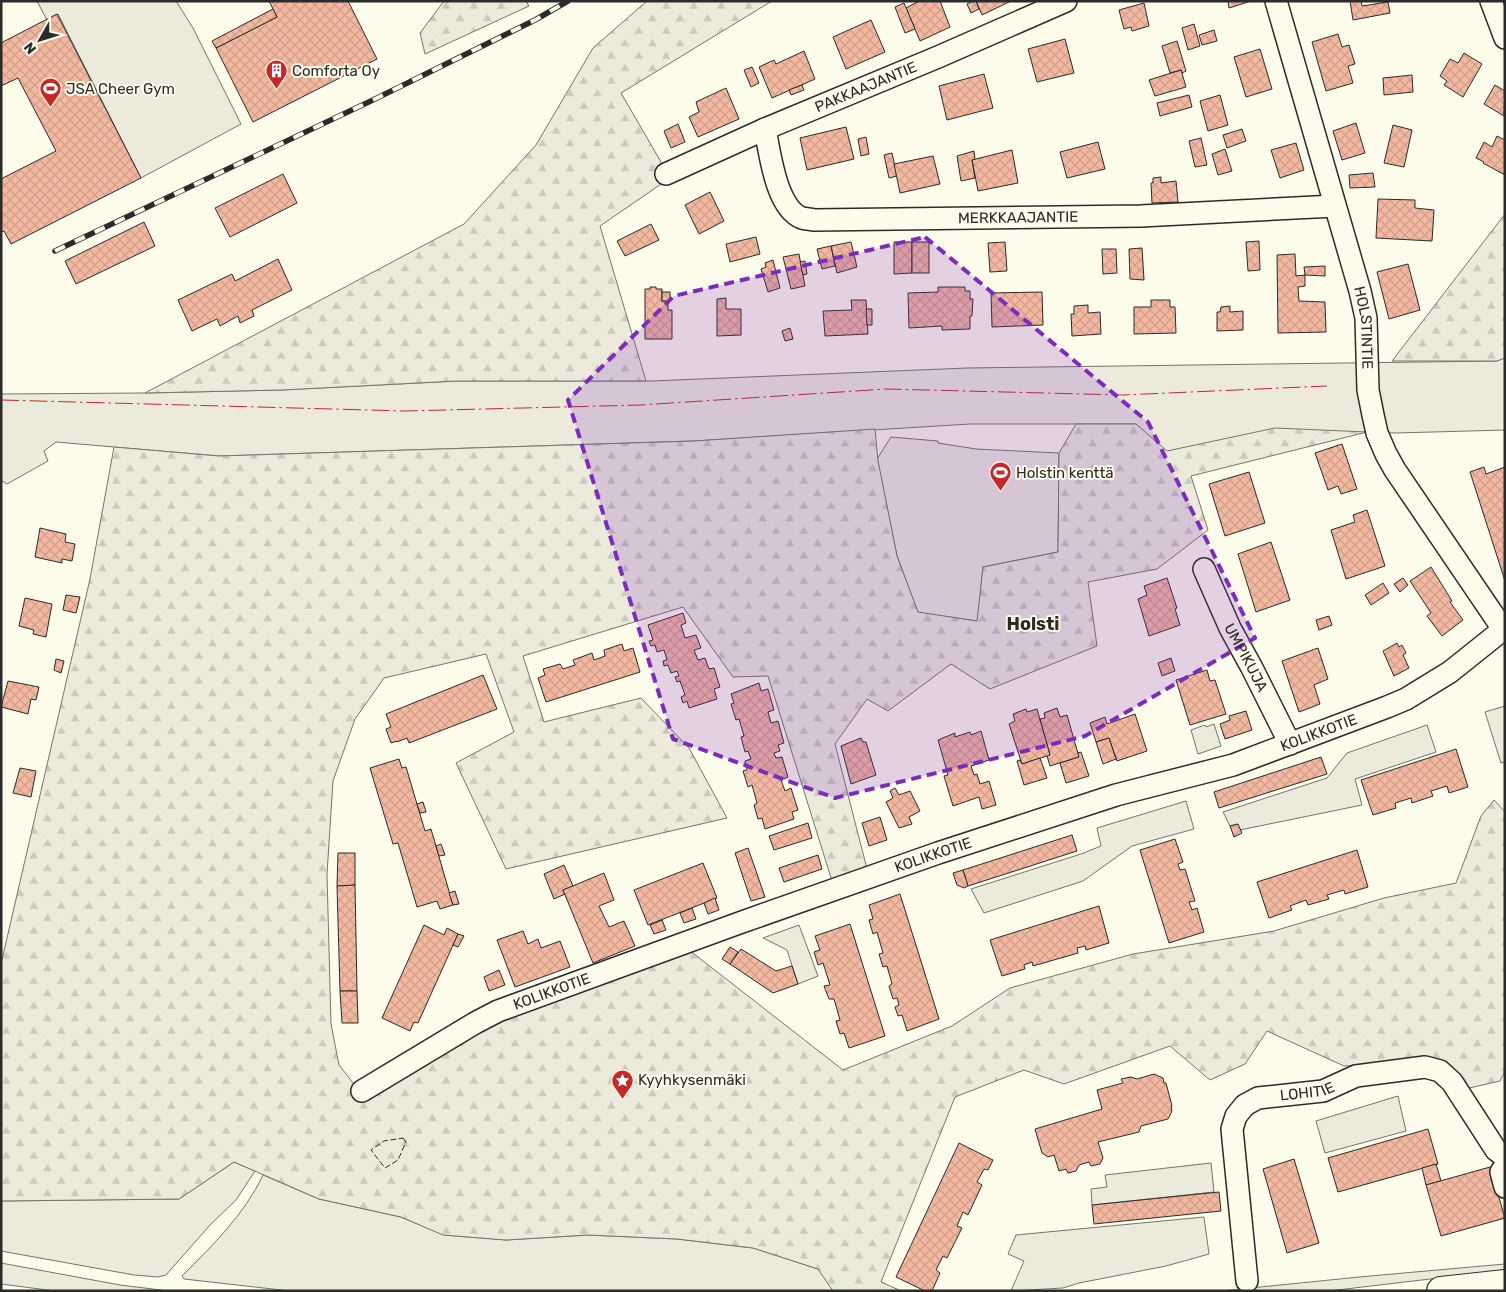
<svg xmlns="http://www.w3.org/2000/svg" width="1506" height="1292" font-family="Rubik,sans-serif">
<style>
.green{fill:#ecebdb;stroke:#74746e}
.forest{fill:url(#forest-firs);stroke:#74746e}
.parking{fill:#eceadb;stroke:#74746e}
.building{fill:url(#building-cross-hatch);stroke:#2b2b2b}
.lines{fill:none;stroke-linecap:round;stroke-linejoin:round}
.minor-casing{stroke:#2b2b2b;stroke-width:24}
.major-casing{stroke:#2b2b2b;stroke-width:30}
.minor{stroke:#fdfbea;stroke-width:21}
.major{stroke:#fdfbea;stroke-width:28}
.rail-casing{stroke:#2b2b2b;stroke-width:5.5}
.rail{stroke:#fdfbea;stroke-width:4;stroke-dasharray:11;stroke-linecap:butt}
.fence{stroke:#2b2b2b;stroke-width:1;stroke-dasharray:6 2.5;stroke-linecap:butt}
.power{stroke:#c62828;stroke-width:1;stroke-dasharray:18 4 2.5 4;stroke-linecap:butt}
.marked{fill:#7b2cbf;fill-opacity:0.2;stroke:#7b2cbf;stroke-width:4;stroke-dasharray:10 6;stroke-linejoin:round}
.labels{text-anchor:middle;stroke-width:4;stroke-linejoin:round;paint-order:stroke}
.poi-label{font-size:15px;fill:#2b2b2b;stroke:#fdfbea;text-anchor:start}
.street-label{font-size:15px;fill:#2b2b2b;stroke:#fdfbea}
.quarter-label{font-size:18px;font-weight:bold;fill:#2b2b2b;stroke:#fdfbea}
</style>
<defs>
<pattern id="forest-firs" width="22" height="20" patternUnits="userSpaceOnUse" patternTransform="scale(1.25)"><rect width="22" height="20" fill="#ecebdb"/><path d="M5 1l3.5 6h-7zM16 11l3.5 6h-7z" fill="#cbcabc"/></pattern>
<pattern id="building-cross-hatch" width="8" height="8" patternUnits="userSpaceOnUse" patternTransform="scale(1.25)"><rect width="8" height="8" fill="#f2b8a0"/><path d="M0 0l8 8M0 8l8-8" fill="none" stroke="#d09e8a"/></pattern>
</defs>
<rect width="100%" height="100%" fill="#fdfbea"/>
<g class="green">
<polygon points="37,1 176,1 193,28 241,124 141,178 58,14 47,20"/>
<polygon points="1505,358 1505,430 1396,433 1367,432 1167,452 1136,424 970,424 694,441 219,456 56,442 44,451 48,461 7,484 1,480 1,394 145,393 281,390 457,381 652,381 967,368 1497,361"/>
<polygon points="891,437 938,441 938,443 976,449 1059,453 1058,552 983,567 978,621 918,613 897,556 877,459"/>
<polygon points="1214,724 1221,746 1198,754 1191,730 1205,725 1206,727"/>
<polygon points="234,1162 255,1171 236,1200 210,1225 166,1275 158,1277 134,1275 1,1251 1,1201 179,1199"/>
<path d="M263,1175L319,1199L401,1217L444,1235L506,1240L588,1235L677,1239L753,1248L818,1269L834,1291H290L184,1279L182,1276C213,1245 244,1215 263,1175Z"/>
<polygon points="1,1263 120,1285 169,1291 55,1291 1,1284"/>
<polygon points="1505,1264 1505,1273 1430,1279 1329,1291 1221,1291 1359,1277"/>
</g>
<g class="forest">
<polygon points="444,1 526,1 529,6 425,54 420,33"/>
<polygon points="647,1 772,1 621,93 661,162 667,180 600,226 646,381 457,381 282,390 145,393 464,224 536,145 593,48"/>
<polygon points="1505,214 1505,358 1497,361 1392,361"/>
<polygon points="1076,424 1136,424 1167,451 1275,428 1367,432 1191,476 1208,530 1157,569 1088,582 1097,646 990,689 951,664 888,711 867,699 835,744 867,869 832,881 768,676 733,677 683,607 523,656 544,722 641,698 689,748 727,818 506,869 456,763 514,732 486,654 384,678 355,719 333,781 327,874 331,1024 339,1065 364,1097 503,1018 689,950 843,1070 952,1026 1010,988 1133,954 1274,931 1384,898 1456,883 1481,816 1494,800 1505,812 1505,1071 1500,1081 1469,1088 1418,1061 1344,1066 1267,1031 1245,1064 1210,1080 1170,1046 1064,1084 1024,1070 955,1097 881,1282 899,1290 897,1291 833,1291 818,1269 753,1248 677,1239 588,1235 506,1240 443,1235 401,1217 319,1199 234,1162 179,1199 1,1201 1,964 90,579 114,447 219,456 694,441 875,429 878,461 897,556 918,612 977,621 983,567 1058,552 1059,453"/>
</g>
<g class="parking">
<polygon points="1505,706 1505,762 1501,763 1485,712"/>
<polygon points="1427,725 1436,752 1355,779 1362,805 1240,830 1237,824 1230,826 1223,812 1327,778 1347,753"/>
<polygon points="1186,801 1194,829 1132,846 1083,881 984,913 971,889 1081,854 1101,846 1097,828"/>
<polygon points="799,925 818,976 798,984 787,950 763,938"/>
<polygon points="1398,1096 1406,1131 1325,1153 1316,1121"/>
<polygon points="1211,1163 1214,1192 1092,1205 1091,1189 1107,1187 1105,1175"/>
<polygon points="1204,1217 1209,1254 1166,1266 1079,1283 1063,1288 1011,1291 1024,1261 1008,1254 1016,1235"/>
</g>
<g class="building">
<polygon points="269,1 348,1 377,59 253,122 216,48 277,17"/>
<polygon points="919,1 940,1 950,27 920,41 906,8"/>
<polygon points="973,1 976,1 979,9 971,13 967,4"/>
<polygon points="976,1 1011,1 982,15"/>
<polygon points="1228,1 1251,1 1229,8"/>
<polygon points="1350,1 1361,1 1362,6 1388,2 1390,13 1353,20"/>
<polygon points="904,3 915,29 905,33 895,7"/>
<polygon points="1144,3 1149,26 1132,31 1131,27 1124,29 1119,10"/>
<polygon points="273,9 277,17 216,48 212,41"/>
<polygon points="57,14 141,178 11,244 4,231 1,232 1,179 56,151 18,78 1,86 1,43"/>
<polygon points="871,20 885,52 846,69 833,37"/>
<polygon points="1194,24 1200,46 1188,50 1182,28"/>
<polygon points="1214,30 1217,41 1202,45 1199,35"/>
<polygon points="1338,34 1342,47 1349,45 1355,64 1348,66 1353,83 1326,91 1312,42"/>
<polygon points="1065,39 1074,73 1037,82 1028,49"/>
<polygon points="1177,41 1186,71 1182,73 1181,70 1170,73 1162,46"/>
<polygon points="1260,49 1272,89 1246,97 1234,57"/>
<polygon points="804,51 815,79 772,98 759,67 774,60 776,64"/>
<polygon points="1464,53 1482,64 1463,97 1444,85 1447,81 1440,76 1450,59 1458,63"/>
<polygon points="752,67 759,83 751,87 744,70"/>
<polygon points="1181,70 1186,87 1155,96 1149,80"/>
<polygon points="984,74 993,108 947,120 939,86"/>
<polygon points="1412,75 1413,92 1384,95 1383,78"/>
<polygon points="802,85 804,90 791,95 789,90"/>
<polygon points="1495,85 1505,91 1504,116 1484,104"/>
<polygon points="726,88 739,119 698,137 689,117 699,112 696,102"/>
<polygon points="1189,95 1192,107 1160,116 1157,103"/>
<polygon points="1220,95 1228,125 1208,131 1200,101"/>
<polygon points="1356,123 1365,153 1342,160 1333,131"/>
<polygon points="678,124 685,142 671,148 664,131"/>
<polygon points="1393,125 1412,130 1404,167 1384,163"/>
<polygon points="846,127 854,159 807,170 800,138"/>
<polygon points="1242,129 1246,141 1227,148 1223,135"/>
<polygon points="1497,136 1505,140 1505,175 1483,163 1484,162 1476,158 1484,142 1492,147"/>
<polygon points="866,137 869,154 861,156 858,139"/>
<polygon points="1201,138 1207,165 1195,167 1189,141"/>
<polygon points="1098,142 1105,169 1067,178 1060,152"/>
<polygon points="1296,143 1304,170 1280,178 1271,150"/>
<polygon points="1225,149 1232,171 1218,175 1212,154"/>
<polygon points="1012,150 1018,183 978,191 972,160"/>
<polygon points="974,151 975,159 972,160 975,178 961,181 957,156"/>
<polygon points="892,153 897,176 889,178 884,155"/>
<polygon points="933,156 940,184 900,193 894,164"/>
<polygon points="1373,173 1375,187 1350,188 1349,175"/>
<polygon points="283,174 297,203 230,237 215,208"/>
<polygon points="1161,177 1161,183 1176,181 1178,202 1152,203 1151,183 1153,183 1153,178"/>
<polygon points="710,192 724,221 699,234 685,205"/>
<polygon points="1378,199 1415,200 1415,208 1434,210 1432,241 1376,238"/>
<polygon points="144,222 155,246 76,284 65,261"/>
<polygon points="651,224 659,240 625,256 617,241"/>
<polygon points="756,237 760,254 730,262 726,244"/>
<polygon points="1259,241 1260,270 1248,271 1246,242"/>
<polygon points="851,242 857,267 837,273 831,246"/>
<polygon points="894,242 912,242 912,273 894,274"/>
<rect x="912" y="242" width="17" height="31"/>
<polygon points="1005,242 1007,271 990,272 988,243"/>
<polygon points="831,246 835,266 822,269 817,249"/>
<polygon points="1142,248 1144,280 1130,279 1129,249"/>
<polygon points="1102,249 1116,249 1117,273 1103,274"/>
<polygon points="799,254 805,286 791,289 783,257"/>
<polygon points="1295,254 1296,276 1305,275 1305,286 1298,287 1299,301 1325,302 1326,332 1278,333 1277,255"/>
<polygon points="278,259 292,290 252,310 254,316 240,323 238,316 220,326 217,319 192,331 178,300 232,274 235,281"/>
<polygon points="773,260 780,288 768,292 761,269 766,267 765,263"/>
<polygon points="805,261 807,274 803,275 800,262"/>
<polygon points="1408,264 1420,310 1389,319 1377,272"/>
<polygon points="1325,266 1325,276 1305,275 1304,267"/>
<polygon points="650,287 656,287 656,289 662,289 662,301 668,301 668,310 672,310 672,339 645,339 645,289 650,289"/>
<polygon points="938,287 965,287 965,291 970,291 970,299 973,299 972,316 970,316 970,329 942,330 942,326 909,328 908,293 938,292"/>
<rect x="662" y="292" width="8" height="9"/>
<polygon points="1042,292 1043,325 992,327 991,293"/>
<polygon points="726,298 726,309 741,309 741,335 717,336 717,299"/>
<polygon points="851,300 866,300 868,334 825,336 823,311 852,310"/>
<polygon points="1151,300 1170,300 1170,307 1175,307 1176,333 1134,334 1134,307 1151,307"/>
<polygon points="1088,305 1088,313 1100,312 1101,334 1072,336 1071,314 1074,314 1074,306"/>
<polygon points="1230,306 1230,312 1243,311 1243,330 1217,331 1217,312 1220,312 1221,307"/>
<polygon points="866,309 872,309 872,325 867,325"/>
<polygon points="790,328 793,339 785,341 782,331"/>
<polygon points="1342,444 1357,489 1341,494 1338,486 1328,490 1315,453"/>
<polygon points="1484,467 1486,474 1505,467 1505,581 1470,472"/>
<polygon points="1249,472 1265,523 1225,536 1209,484"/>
<polygon points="1367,510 1385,566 1346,579 1331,530 1355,522 1353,515"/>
<polygon points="40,528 66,534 65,542 75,544 72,561 62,559 62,563 35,557"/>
<polygon points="1271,542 1290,600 1256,612 1238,554"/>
<polygon points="1431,567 1452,601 1450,602 1463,620 1442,636 1427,616 1431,613 1410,581"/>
<polygon points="1167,578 1177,608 1175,609 1180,625 1149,636 1138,599 1147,595 1144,586"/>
<polygon points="1403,578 1408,585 1400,592 1394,584"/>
<polygon points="1383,583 1389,593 1371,605 1365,595"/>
<polygon points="66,595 80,597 76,613 63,610"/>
<polygon points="25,598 52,604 46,637 33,634 34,630 19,626"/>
<polygon points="683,613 686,623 681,625 685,638 696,635 701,648 694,650 698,660 705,658 709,669 714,668 720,687 714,689 717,699 689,708 687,701 683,703 681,697 685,695 680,681 677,682 675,677 679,676 677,671 671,673 668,665 664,666 663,661 667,660 664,650 657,652 655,645 651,646 649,641 653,640 648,625"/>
<polygon points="1329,616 1332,625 1319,630 1316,620"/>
<polygon points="1397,643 1399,647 1402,645 1406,653 1403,655 1409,668 1394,676 1383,651"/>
<polygon points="622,644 624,651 633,648 640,672 546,702 538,678 545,675 543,669 560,664 563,669 575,665 573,660 592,653 594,660 605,656 604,650"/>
<polygon points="1318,648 1328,679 1314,685 1320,704 1299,712 1282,661"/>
<polygon points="1171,658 1175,671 1162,676 1158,663"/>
<polygon points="56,659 64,661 61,673 54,670"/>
<polygon points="1207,670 1210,681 1215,680 1226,714 1190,725 1176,680"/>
<polygon points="483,675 497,709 409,743 407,738 397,742 397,741 391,743 386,729 391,727 386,714"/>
<polygon points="8,681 39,687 36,700 31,699 28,714 1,707"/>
<polygon points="759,683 761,691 768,689 774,710 768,712 771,723 778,721 784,743 778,745 780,751 774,753 776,758 782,757 788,777 781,780 785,791 791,788 798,810 792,812 794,819 765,829 762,818 758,819 754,805 757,803 752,785 748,787 743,771 747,770 745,761 751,759 748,751 745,752 741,737 744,736 739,719 736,720 731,704 734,703 731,694"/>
<polygon points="1057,708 1060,717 1067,715 1079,757 1050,766 1047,756 1050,755 1040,719 1045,718 1044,713"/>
<polygon points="1026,709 1027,712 1037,709 1050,755 1022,764 1009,724 1015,721 1013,714"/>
<polygon points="1246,711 1252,730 1225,739 1220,724 1230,720 1229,716"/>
<polygon points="1135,714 1147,751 1117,761 1109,738 1096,742 1090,723 1105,717 1107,724"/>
<polygon points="981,731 989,760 971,766 974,775 977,774 980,784 989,781 996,805 982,809 979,797 953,806 944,776 948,775 938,740 955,733 955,737 970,732 971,735"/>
<polygon points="861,738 863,742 866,742 876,775 851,784 841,746"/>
<polygon points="1109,738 1116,759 1103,764 1096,742"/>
<polygon points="1456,749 1468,787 1449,793 1447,786 1431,791 1433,796 1412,803 1411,798 1395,803 1396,808 1373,815 1361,780"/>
<polygon points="1081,752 1089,776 1066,783 1060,763 1079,757 1078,753"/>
<polygon points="1321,757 1327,774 1219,808 1214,792"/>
<polygon points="1040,758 1047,778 1024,785 1017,761 1020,760 1022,764"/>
<polygon points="399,759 402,768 406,767 425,831 431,829 453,905 440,909 437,901 417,907 398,843 393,844 370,768"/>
<polygon points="20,768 36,771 31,797 13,793"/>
<polygon points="895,788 899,795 910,791 920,811 909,817 912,824 899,828 886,802 893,798 890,791"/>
<polygon points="423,802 426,812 420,813 417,804"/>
<polygon points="880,817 887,840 869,846 862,823"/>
<polygon points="808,823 812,838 774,850 769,836"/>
<polygon points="1238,824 1242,833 1234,837 1230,826"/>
<polygon points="1072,835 1077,851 968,886 963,870"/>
<polygon points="1175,839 1183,862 1178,864 1180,870 1185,869 1195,901 1189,902 1192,910 1197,908 1204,932 1169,943 1140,850"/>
<polygon points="441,844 445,855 439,856 436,846"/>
<polygon points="748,848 765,897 751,901 735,853"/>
<polygon points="1357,850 1368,887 1345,894 1344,890 1327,895 1329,899 1308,905 1306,900 1290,906 1292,910 1269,918 1257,882"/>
<polygon points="338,853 355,853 355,885 337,886"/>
<polygon points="818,855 822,869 784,882 779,868"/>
<polygon points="703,863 717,898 648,925 634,890"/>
<polygon points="564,865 573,886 563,890 565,894 554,899 544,874"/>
<polygon points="963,870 968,886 964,888 957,885 953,873"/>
<polygon points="604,873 614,900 599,906 609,927 624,921 635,946 593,963 563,890"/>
<polygon points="355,885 357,991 340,991 337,886"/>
<polygon points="455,891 459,904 453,905 449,893"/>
<polygon points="900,894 939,1019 907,1031 902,1015 898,1016 895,1007 899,1005 897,998 893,999 889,986 892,984 887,966 883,967 879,954 883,953 877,932 873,934 869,920 873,919 869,905"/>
<polygon points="715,898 719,910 708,914 704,903"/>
<polygon points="1099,906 1109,943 1086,950 1085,946 1077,948 1078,953 1033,966 1032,962 1024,965 1025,969 1002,976 990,940"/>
<polygon points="692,908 696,919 684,923 680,913"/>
<polygon points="662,920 666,930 654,934 650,925"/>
<polygon points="850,924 885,1036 849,1048 844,1033 840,1034 836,1021 840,1020 834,999 829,999 824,986 830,985 823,963 818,965 814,952 820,950 815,936"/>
<polygon points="424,925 444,935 447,928 458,934 418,1023 414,1022 410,1031 382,1018"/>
<polygon points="523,931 528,944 538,939 541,948 560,941 570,967 515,987 497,940"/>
<polygon points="458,934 464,936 458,947 453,945"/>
<polygon points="730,947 738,952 730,964 722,959"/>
<polygon points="741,949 776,971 792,966 798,984 773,993 730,964"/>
<polygon points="499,970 505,985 489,991 484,977"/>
<polygon points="340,991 357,991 358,1023 342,1023"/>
<polygon points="1154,1074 1163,1078 1164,1083 1166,1083 1172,1106 1171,1106 1172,1111 1168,1119 1141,1126 1139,1132 1098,1142 1103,1158 1100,1164 1091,1166 1089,1162 1079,1165 1076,1171 1068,1173 1066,1169 1059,1171 1054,1155 1048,1157 1042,1153 1035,1129 1102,1109 1097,1090 1123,1083 1121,1079 1131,1077 1137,1079"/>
<polygon points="1428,1129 1438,1164 1338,1192 1328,1158"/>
<polygon points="959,1143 993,1160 988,1170 984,1169 977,1182 982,1185 968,1215 963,1212 957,1226 962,1228 947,1258 943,1256 936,1270 940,1273 932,1291 925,1291 896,1277"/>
<polygon points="1294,1159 1319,1243 1287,1253 1263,1169"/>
<polygon points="1436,1164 1441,1181 1426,1185 1422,1168"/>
<polygon points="1490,1167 1505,1218 1441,1236 1426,1185"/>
<polygon points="1219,1192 1221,1211 1094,1224 1092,1205"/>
</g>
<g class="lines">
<defs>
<g id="minor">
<path id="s1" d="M1276,1L1360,291L1366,318L1368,390L1373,415L1377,433L1386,454L1395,470L1503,629"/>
<polyline points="1491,1 1505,38"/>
<path id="s2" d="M765,129C770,153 776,208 802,218C806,219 810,219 814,220L1141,216L1335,206"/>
<path id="s3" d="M666,174L765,129L938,57L1066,1"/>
<path id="s4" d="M1204,569L1230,628L1252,668L1290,744"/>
<path id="s5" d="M362,1091L475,1023L498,1011L742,922L938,853L1116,795L1233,765L1387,707L1406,699L1450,672L1505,628"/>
<polyline points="1505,1166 1501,1172 1505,1187"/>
<path id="s6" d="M1247,1281L1232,1129L1236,1116L1245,1105L1258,1098L1323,1091L1356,1076L1425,1067L1440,1071L1452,1082L1496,1150L1505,1157"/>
</g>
<polyline id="major" points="1441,1291 1505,1284"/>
</defs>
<use href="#minor" class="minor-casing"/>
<use href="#major" class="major-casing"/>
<use href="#minor" class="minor"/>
<use href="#major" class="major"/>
<defs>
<polyline id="rail" points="55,251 375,99 535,20 568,1"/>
</defs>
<use href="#rail" class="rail-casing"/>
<use href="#rail" class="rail"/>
<polygon class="fence" points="403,1138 406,1142 398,1160 385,1168 371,1150 384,1141"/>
<polyline class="power" points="1,400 405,411 641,405 886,389 1123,395 1327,386"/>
</g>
<path class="marked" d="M925,237L1148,422L1255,638L1085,736L835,798L673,739L568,400L674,296Z"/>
<defs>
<symbol id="building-pin" viewBox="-11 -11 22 30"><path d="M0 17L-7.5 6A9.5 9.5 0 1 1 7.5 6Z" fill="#c62828" stroke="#fdfbea"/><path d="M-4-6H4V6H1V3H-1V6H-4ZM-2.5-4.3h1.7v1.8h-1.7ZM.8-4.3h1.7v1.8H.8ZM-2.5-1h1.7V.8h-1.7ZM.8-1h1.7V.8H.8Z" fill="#fff"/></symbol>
<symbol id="stadium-pin" viewBox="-11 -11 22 30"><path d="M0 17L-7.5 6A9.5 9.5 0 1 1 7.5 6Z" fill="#c62828" stroke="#fdfbea"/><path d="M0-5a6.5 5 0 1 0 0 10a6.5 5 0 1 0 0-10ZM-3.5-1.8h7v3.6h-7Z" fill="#fff"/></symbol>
<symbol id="sight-pin" viewBox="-11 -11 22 30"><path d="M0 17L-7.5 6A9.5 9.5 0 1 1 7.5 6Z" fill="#c62828" stroke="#fdfbea"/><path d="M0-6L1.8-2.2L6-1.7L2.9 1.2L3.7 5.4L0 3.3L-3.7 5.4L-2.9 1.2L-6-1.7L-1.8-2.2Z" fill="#fff"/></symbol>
</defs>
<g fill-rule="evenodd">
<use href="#building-pin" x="264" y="58" width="25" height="34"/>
<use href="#stadium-pin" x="38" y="76" width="25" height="34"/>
<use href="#stadium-pin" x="988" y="460" width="25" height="34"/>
<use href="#sight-pin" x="610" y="1068" width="25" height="34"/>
</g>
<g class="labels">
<g class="poi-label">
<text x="292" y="76">Comforta Oy</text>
<text x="66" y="94">JSA Cheer Gym</text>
<text x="1016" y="478">Holstin kenttä</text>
<text x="638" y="1085">Kyyhkysenmäki</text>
</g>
<g class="street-label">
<text dy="5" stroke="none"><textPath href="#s3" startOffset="218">PAKKAAJANTIE</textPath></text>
<text dy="5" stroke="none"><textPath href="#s2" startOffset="316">MERKKAAJANTIE</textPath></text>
<text dy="5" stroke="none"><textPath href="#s1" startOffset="339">HOLSTINTIE</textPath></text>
<text dy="5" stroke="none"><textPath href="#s4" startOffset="98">UMPIKUJA</textPath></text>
<text dy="5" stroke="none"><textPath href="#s5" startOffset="1025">KOLIKKOTIE</textPath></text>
<text dy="5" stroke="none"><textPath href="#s5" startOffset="620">KOLIKKOTIE</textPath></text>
<text dy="5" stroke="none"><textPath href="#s5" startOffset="215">KOLIKKOTIE</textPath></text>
<text dy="5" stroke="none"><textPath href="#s6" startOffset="245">LOHITIE</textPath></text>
</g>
<g class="quarter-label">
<text x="1033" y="630">Holsti</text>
</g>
</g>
<rect width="1506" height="1292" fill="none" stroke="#2b2b2b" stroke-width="5"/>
<g transform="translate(40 40) rotate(231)" stroke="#fdfbea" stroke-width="4" paint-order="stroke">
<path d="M0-4L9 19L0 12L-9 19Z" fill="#2b2b2b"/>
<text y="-8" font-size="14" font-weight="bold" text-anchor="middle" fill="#2b2b2b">N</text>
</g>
</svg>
